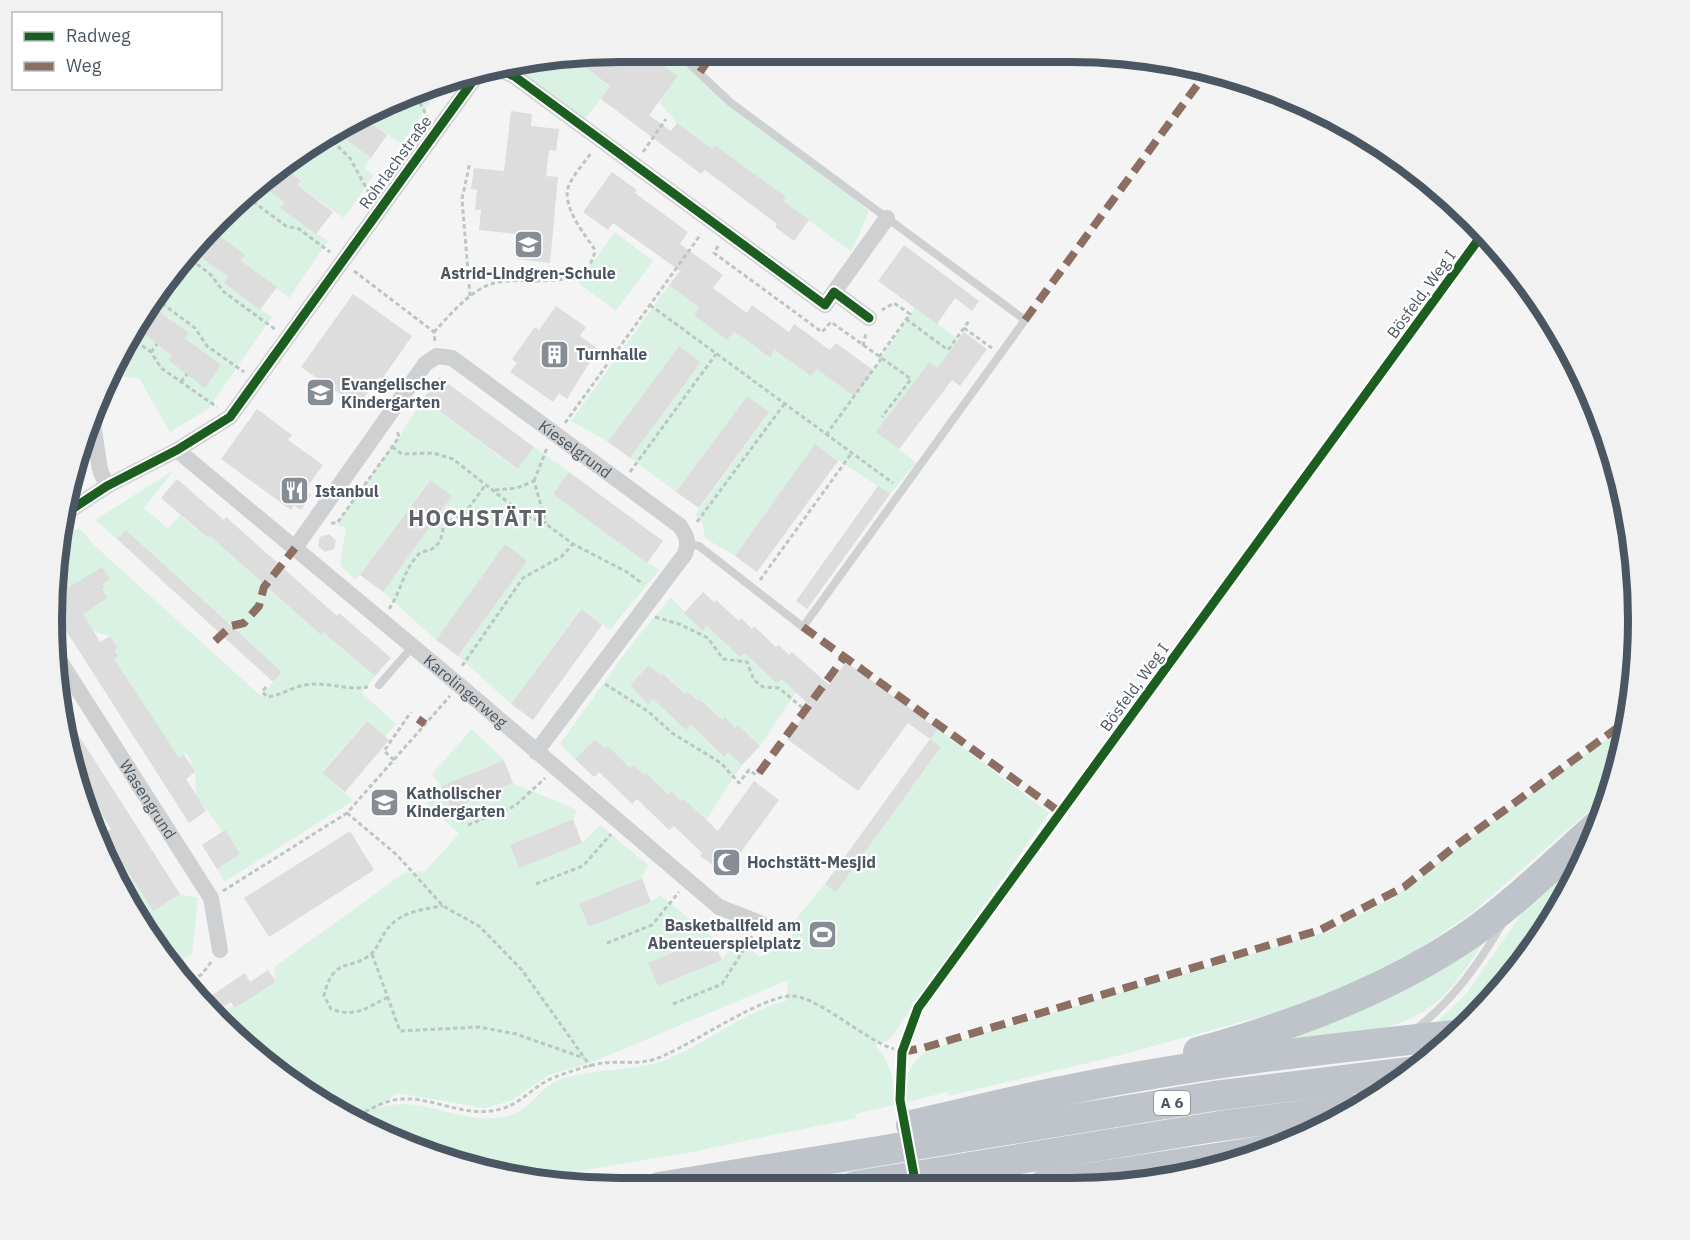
<svg xmlns="http://www.w3.org/2000/svg" width="1690" height="1240" font-family="'IBM Plex Sans',sans-serif">
<style>
.green{fill:#d9f2e3;fill-rule:evenodd}
.building{fill:#ddddde}
.lines{fill:none;stroke-linecap:round;stroke-linejoin:round}
.path{stroke:#bcc7c4;stroke-width:3;stroke-dasharray:4.5 3;stroke-linecap:butt}
.lane{stroke:#ced0d2;stroke-width:8}
.street{stroke:#ced0d2;stroke-width:16}
.highway{stroke:#bec4c9;stroke-width:30}
.quiet{stroke:#8d6e63;stroke-width:8;stroke-dasharray:15 8;stroke-linecap:butt}
.cycleway-casing{stroke:#fff;stroke-width:13}
.cycleway{stroke:#1b5e20;stroke-width:9}
.labels{text-anchor:middle;stroke-width:4.5;stroke-linejoin:round;paint-order:stroke}
.shield{fill:#fff;stroke:#808990;stroke-width:1.5}
.shield-label{font-size:15px;font-weight:bold;fill:#4a5661}
.street-label{font-size:16px;fill:#4a5661;stroke:#fff}
.poi-label{font-size:16px;font-weight:bold;fill:#4a5661;stroke:#fff;text-anchor:start}
.district-label{font-size:22px;font-weight:bold;letter-spacing:1.5px;fill:#5f6368;stroke:#fff}
.rim{fill:none;stroke:#4a5661;stroke-width:8}
</style>
<rect width="100%" height="100%" fill="#f4f4f4"/>
<g class="green">
<polygon points="644,51 668,51 869,211 851,252 783,201 785,197 715,145 712,149 677,123 659,102 678,76"/>
<polygon points="571,57 610,87 585,119 514,68 516,65"/>
<polygon points="434,88 438,91 401,144 365,119"/>
<polygon points="336,132 371,158 364,168 374,175 344,218 297,185 301,179 282,166 304,147"/>
<polygon points="261,185 285,202 281,208 328,241 289,298 241,261 210,229"/>
<polygon points="615,232 653,261 616,311 578,283"/>
<polygon points="190,249 228,277 224,283 272,317 208,409 170,432 139,378 124,377 112,372 108,374 137,328 172,356 169,361 205,387 221,365 185,338 188,333 151,306"/>
<polygon points="669,285 699,307 694,315 727,339 734,331 769,358 775,350 811,376 817,369 873,370 915,307 958,339 937,368 928,363 877,432 916,463 890,494 815,445 735,556 705,538 702,521 695,515 769,412 747,396 676,492 630,458 701,362 679,346 608,442 571,421"/>
<polygon points="423,399 517,469 534,447 569,472 553,494 659,570 610,630 580,609 511,704 458,656 527,561 505,545 436,640 383,592 452,496 429,480 360,575 355,579 340,565 346,527 339,526 337,523 399,437"/>
<polygon points="174,470 144,508 168,529 180,515 207,538 210,536 320,634 323,632 375,676 362,693 396,724 385,737 366,721 322,772 353,801 224,882 217,869 240,854 196,796 195,772 190,764 192,762 186,753 176,760 114,659 118,656 115,650 118,648 110,636 93,631 56,571 58,539 79,528 95,546 261,696 282,672 182,581 173,591 162,581 171,571 126,530 117,539 95,520"/>
<polygon points="671,597 702,630 707,626 740,657 745,653 777,684 782,679 796,692 760,746 738,725 735,728 725,718 722,720 701,699 698,701 687,691 685,694 663,673 660,675 649,665 630,685 648,703 653,699 686,730 691,725 723,757 728,752 742,765 706,820 684,799 681,801 671,791 668,794 646,773 644,775 633,765 630,768 608,747 606,749 595,739 575,759 560,744 629,648"/>
<path d="M1627,725L1612,791L1473,912L1414,952L1368,977L1281,1011L1121,1055L948,1096L947,1093L951,1091L907,1102C902,1080 911,1059 931,1049L1326,932L1393,898L1500,815Z"/>
<path d="M472,729L504,760L473,773L452,807L513,783L577,810L573,819L510,845L519,868L582,843L600,825L648,865L642,878L579,904L589,927L651,902L660,895L712,937L649,963L658,986L722,960L738,938L760,957L784,946L796,930L794,921L825,884L836,891L941,748L930,739L938,729L1049,813L889,1040L875,1045C891,1062 894,1082 894,1105L855,1114L856,1118L687,1153L532,1179L472,1170L336,1113L245,1048L213,1014L244,1002L276,983L274,967L404,873L425,871L459,834L426,803L441,786L432,774ZM788,980L786,1001C743,1012 709,1042 668,1059C633,1073 597,1067 561,1079C543,1085 534,1104 518,1112C481,1130 438,1104 401,1104C393,1104 386,1107 378,1107L397,1093L484,1108L510,1101L549,1075L595,1061Z"/>
<polygon points="84,799 88,805 94,802 104,818 104,834 153,911 180,894 198,898 192,954 169,967 94,837"/>
<polygon points="1589,846 1563,904 1498,995 1469,1022 1439,1025 1440,1019 1467,993 1528,904"/>
<path d="M1486,939C1473,957 1461,978 1445,994C1405,1037 1334,1035 1280,1042Z"/>
<polygon points="1310,1133 1295,1141 1034,1179 959,1185"/>
<polygon points="892,1158 893,1167 786,1186 732,1187"/>
</g>
<g class="building">
<polygon points="620,51 644,51 678,76 649,115 671,131 677,123 712,149 715,145 786,197 783,201 809,220 794,241 775,227 777,224 705,170 701,174 601,99 610,86 571,57"/>
<polygon points="511,111 532,114 531,126 559,129 556,151 549,150 546,176 558,177 550,263 517,259 516,234 479,230 481,210 475,210 477,190 471,189 474,168 504,171"/>
<polygon points="365,119 387,135 371,158 336,132"/>
<polygon points="282,166 301,180 297,185 333,212 316,234 280,208 285,202 261,185"/>
<polygon points="612,172 637,190 635,193 688,232 680,244 723,275 713,288 747,313 752,305 789,332 794,324 830,350 836,343 873,370 854,396 817,369 811,376 775,350 770,358 734,331 727,340 694,315 699,307 669,285 680,271 613,223 608,230 583,212"/>
<polygon points="210,229 245,255 241,261 277,287 260,310 224,283 228,277 190,249"/>
<polygon points="904,245 979,301 972,311 955,298 937,324 878,281"/>
<polygon points="353,294 412,336 382,379 379,377 358,406 301,367"/>
<polygon points="151,306 189,333 185,338 221,365 205,388 168,360 172,356 137,328"/>
<polygon points="556,306 586,327 580,336 598,349 567,399 559,393 553,402 510,372 517,363 512,359 535,327 539,330"/>
<polygon points="964,332 987,349 960,386 952,380 899,449 876,432 929,362 937,368"/>
<polygon points="679,346 701,362 630,458 608,442"/>
<polygon points="439,377 534,447 518,469 423,399"/>
<polygon points="747,396 769,412 699,508 676,492"/>
<polygon points="257,409 292,435 288,440 323,465 305,490 311,495 301,510 294,505 291,510 221,459"/>
<polygon points="815,444 838,461 757,572 735,556"/>
<polygon points="569,472 663,541 647,563 553,494"/>
<polygon points="177,479 224,520 226,517 337,616 339,613 391,658 375,676 323,632 321,635 210,536 208,538 161,498"/>
<polygon points="430,480 452,496 383,592 360,575"/>
<polygon points="878,486 890,494 807,609 796,601"/>
<polygon points="126,530 282,672 273,682 117,539"/>
<polygon points="329,534 336,540 334,549 325,552 318,546 320,537"/>
<polygon points="505,544 527,561 458,656 436,640"/>
<polygon points="102,567 110,579 102,584 105,588 102,589 107,598 83,614 100,642 110,636 118,648 115,650 118,656 114,659 179,758 184,755 195,772 186,779 206,811 189,823 74,643 59,620 56,620 56,570 68,588"/>
<polygon points="703,592 714,602 716,600 739,621 741,618 752,629 754,626 776,647 779,645 789,655 792,652 829,685 846,662 938,729 930,739 908,723 858,791 787,739 810,707 803,699 782,679 777,684 745,653 740,657 707,626 703,631 684,613"/>
<polygon points="581,609 602,625 533,720 511,704"/>
<polygon points="649,665 660,675 662,673 685,694 687,691 698,701 700,699 722,720 725,717 735,728 738,725 760,746 742,765 728,752 724,757 691,725 686,730 653,699 648,704 630,685"/>
<polygon points="63,711 180,894 153,911 104,834 111,829 94,802 88,805 84,799 61,712"/>
<polygon points="367,721 389,740 345,792 322,773"/>
<polygon points="595,739 606,749 608,746 630,768 633,765 644,775 646,773 668,794 671,791 681,801 684,799 718,831 754,781 779,800 725,874 700,856 702,853 674,826 669,830 637,799 632,804 599,772 594,777 575,759"/>
<polygon points="930,739 941,747 836,892 825,884"/>
<polygon points="504,760 513,783 451,809 442,786"/>
<polygon points="573,819 582,843 519,868 510,845"/>
<polygon points="225,830 240,854 217,869 202,845"/>
<polygon points="350,831 374,870 269,937 244,898"/>
<polygon points="642,878 651,902 589,927 579,904"/>
<polygon points="712,937 722,960 658,986 648,963"/>
<polygon points="183,959 193,976 183,982 169,967"/>
<polygon points="268,970 276,982 243,1003 234,1007 231,1002 213,1014 202,1002 245,973 250,982"/>
</g>
<g class="lines">
<g class="path">
<polyline points="416,96 428,118"/>
<polyline points="327,136 350,158 371,197"/>
<polyline points="643,152 666,119"/>
<polyline points="247,197 286,226 299,229 330,252"/>
<polyline points="718,246 714,253 822,332 831,322 911,379 882,417"/>
<polyline points="185,255 210,274 224,292 276,330"/>
<polyline points="354,271 434,332 435,342"/>
<polyline points="470,296 462,199 470,162"/>
<polyline points="156,299 195,328 207,346 244,372"/>
<polyline points="650,305 893,483"/>
<polyline points="906,319 948,350 969,321"/>
<polyline points="964,328 992,348"/>
<path d="M434,332C451,314 470,290 494,283C525,275 588,295 595,250C586,236 560,205 569,185C574,174 584,163 591,153"/>
<polyline points="130,337 151,352 161,368 217,407"/>
<polyline points="863,346 866,333"/>
<polyline points="151,352 157,344"/>
<polyline points="879,357 910,314 894,303 882,310"/>
<polyline points="116,381 131,338"/>
<polyline points="181,382 187,374"/>
<polyline points="565,423 701,234"/>
<polyline points="826,435 881,359"/>
<polyline points="392,447 402,454 433,453 453,459 524,515 546,524 573,544 627,572 643,584"/>
<polyline points="630,472 716,354"/>
<polyline points="534,481 547,448"/>
<polyline points="495,490 517,488 534,481 546,523"/>
<polyline points="697,522 785,403"/>
<polyline points="331,523 337,523 392,447 399,437 397,431"/>
<polyline points="760,580 851,454"/>
<path d="M389,609C401,592 403,570 419,554C422,551 428,551 432,549C442,543 442,534 444,524L465,513L486,484"/>
<polyline points="655,617 679,624 708,638 723,659 747,662 754,680 763,687 779,688 805,710"/>
<polyline points="462,666 523,578 562,556 573,544"/>
<polyline points="605,684 649,712 672,733 721,763 739,783 749,770 756,775 759,773"/>
<path d="M266,687L262,692L268,697C281,695 293,687 305,685C326,681 347,691 368,687"/>
<polyline points="394,760 384,751 411,712"/>
<polyline points="347,813 397,855 443,906 479,926 522,970 591,1067"/>
<polyline points="468,825 515,806 545,778"/>
<polyline points="536,884 583,866 611,834"/>
<polyline points="223,891 347,813 450,696"/>
<polyline points="607,943 652,925 679,892"/>
<polyline points="372,954 400,1031 479,1027 516,1034 584,1058"/>
<polyline points="186,985 202,974 212,961"/>
<path d="M388,997C367,1008 355,1018 331,1009L324,996C333,954 354,972 373,952C380,944 383,932 391,925C404,911 425,909 443,906"/>
<polyline points="673,1004 722,984 753,935"/>
<path d="M352,1119C367,1111 384,1100 402,1099C436,1097 464,1119 501,1109C521,1104 534,1085 555,1077C569,1072 588,1065 603,1063C627,1060 640,1067 665,1055C697,1041 758,999 789,996C816,994 864,1040 894,1049"/>
</g>
<g class="lane">
<polyline points="676,51 730,102 1025,320 803,627 699,546 688,544"/>
<polyline points="379,685 412,647"/>
<path d="M1416,1029C1454,999 1478,965 1502,924"/>
<path d="M904,1123C896,1078 900,1050 918,1008L1481,236"/>
</g>
<g class="street">
<polyline points="834,292 887,218"/>
<polyline points="93,423 100,470 107,486"/>
<path id="s1" d="M177,450L459,685L719,907L760,923"/>
<path d="M66,513L107,486L177,450L230,417L475,78C490,68 498,68 514,76L825,305L834,292L869,318"/>
<path id="s2" d="M295,548L425,364L437,356L452,358L680,526C687,536 689,542 685,554L536,752"/>
<path id="s3" d="M56,655L211,898L220,950"/>
</g>
<g class="highway">
<path d="M1198,1052C1293,1026 1390,990 1472,933C1517,901 1558,860 1599,824"/>
<path d="M911,1125C961,1114 1011,1101 1062,1091C1191,1064 1324,1049 1455,1035"/>
<polyline points="1043,1185 1275,1149"/>
<polyline points="855,1186 1220,1126 1351,1109"/>
<polyline points="659,1187 1214,1096 1417,1071"/>
</g>
<g class="quiet">
<polyline points="700,72 715,51"/>
<polyline points="1025,320 1209,69"/>
<polyline points="803,627 1061,813"/>
<polyline points="215,641 231,626 244,623 259,606 264,587 295,548"/>
<polyline points="418,719 425,724"/>
<polyline points="759,773 845,656"/>
<polyline points="902,1052 923,1048 1320,930 1404,887 1454,847 1628,720"/>
</g>
<defs>
<g id="cycleway">
<path d="M66,513L107,486L177,450L230,417L475,78C490,68 498,68 514,76L825,305L834,292L869,318"/>
<polyline points="916,1186 900,1100 902,1052 918,1008 1481,236"/>
</g>
</defs>
<use href="#cycleway" class="cycleway-casing"/>
<use href="#cycleway" class="cycleway"/>
</g>
<defs>
<symbol id="school-square" viewBox="-11 -11 22 22"><rect x="-9" y="-9" width="18" height="18" rx="4" fill="#868d94" stroke="#fff"/><path d="M0-5L7-2L0 1L-7-2ZM-4 1L0 2.5L4 1V4Q0 6-4 4Z" fill="#fff"/></symbol>
<symbol id="building-square" viewBox="-11 -11 22 22"><rect x="-9" y="-9" width="18" height="18" rx="4" fill="#868d94" stroke="#fff"/><path d="M-4-6H4V6H1V3H-1V6H-4ZM-2.5-4.3h1.7v1.8h-1.7ZM.8-4.3h1.7v1.8H.8ZM-2.5-1h1.7V.8h-1.7ZM.8-1h1.7V.8H.8Z" fill="#fff"/></symbol>
<symbol id="restaurant-square" viewBox="-11 -11 22 22"><rect x="-9" y="-9" width="18" height="18" rx="4" fill="#868d94" stroke="#fff"/><path d="M-5-6h1v4h1v-4h1v4h1v-4h1v5L-1.5 .5V6h-2V.5L-5-1ZM5-6V6H3V1.5H1.5Q1.5-4 5-6Z" fill="#fff"/></symbol>
<symbol id="mosque-square" viewBox="-11 -11 22 22"><rect x="-9" y="-9" width="18" height="18" rx="4" fill="#868d94" stroke="#fff"/><path d="M3.5-4.9A6 6 0 1 0 3.5 4.9A5 5 0 1 1 3.5-4.9Z" fill="#fff"/></symbol>
<symbol id="stadium-square" viewBox="-11 -11 22 22"><rect x="-9" y="-9" width="18" height="18" rx="4" fill="#868d94" stroke="#fff"/><path d="M0-5a6.5 5 0 1 0 0 10a6.5 5 0 1 0 0-10ZM-3.5-1.8h7v3.6h-7Z" fill="#fff"/></symbol>
</defs>
<g fill-rule="evenodd">
<use href="#school-square" x="512" y="228" width="33" height="33"/>
<use href="#building-square" x="538" y="338" width="33" height="33"/>
<use href="#school-square" x="304" y="376" width="33" height="33"/>
<use href="#restaurant-square" x="278" y="474" width="33" height="33"/>
<use href="#school-square" x="368" y="786" width="33" height="33"/>
<use href="#mosque-square" x="710" y="846" width="33" height="33"/>
<use href="#stadium-square" x="806" y="918" width="33" height="33"/>
</g>
<g class="labels">
<rect class="shield" x="1154" y="1091" width="36" height="24" rx="4.5"/>
<g class="shield-label">
<text x="1172" y="1108">A 6</text>
</g>
<g class="street-label">
<text transform="translate(395 162) rotate(-54)" y="6">Rohrlachstraße</text>
<text transform="translate(1421 294) rotate(-54)" y="6">Bösfeld, Weg I</text>
<text dy="6" stroke="none"><textPath href="#s2" startOffset="408">Kieselgrund</textPath></text>
<text transform="translate(1134 687) rotate(-54)" y="6">Bösfeld, Weg I</text>
<text dy="6" stroke="none"><textPath href="#s1" startOffset="376">Karolingerweg</textPath></text>
<text dy="6" stroke="none"><textPath href="#s3" startOffset="171">Wasengrund</textPath></text>
</g>
<g class="poi-label">
<text x="528" y="279" text-anchor="middle">Astrid-Lindgren-Schule</text>
<text x="576" y="360">Turnhalle</text>
<text x="341" y="390">Evangelischer<tspan x="341" dy="18">Kindergarten</tspan></text>
<text x="315" y="497">Istanbul</text>
<text x="406" y="799">Katholischer<tspan x="406" dy="18">Kindergarten</tspan></text>
<text x="747" y="868">Hochstätt-Mesjid</text>
<text x="801" y="931" text-anchor="end">Basketballfeld am<tspan x="801" dy="18">Abenteuerspielplatz</tspan></text>
</g>
<g class="district-label">
<text x="478" y="526">HOCHSTÄTT</text>
</g>
</g>
<path d="M0 0H1690V1240H0ZM620 62H1070A558 558 0 0 1 1628 620V620A558 558 0 0 1 1070 1178H620A558 558 0 0 1 62 620V620A558 558 0 0 1 620 62Z" fill="#f1f1f2" fill-rule="evenodd"/>
<path class="rim" d="M620 62H1070A558 558 0 0 1 1628 620V620A558 558 0 0 1 1070 1178H620A558 558 0 0 1 62 620V620A558 558 0 0 1 620 62Z"/>
<rect x="12" y="12" width="210" height="78" fill="#ffffff" stroke="#b7bbc0" stroke-width="1.5"/>
<rect x="24" y="32" width="30" height="9" fill="#1b5e20" stroke="#b7bbc0" stroke-width="1.5"/>
<text x="66" y="42" font-size="18" fill="#4a5661">Radweg</text>
<rect x="24" y="62" width="30" height="9" fill="#8d6e63" stroke="#b7bbc0" stroke-width="1.5"/>
<text x="66" y="72" font-size="18" fill="#4a5661">Weg</text>
</svg>
